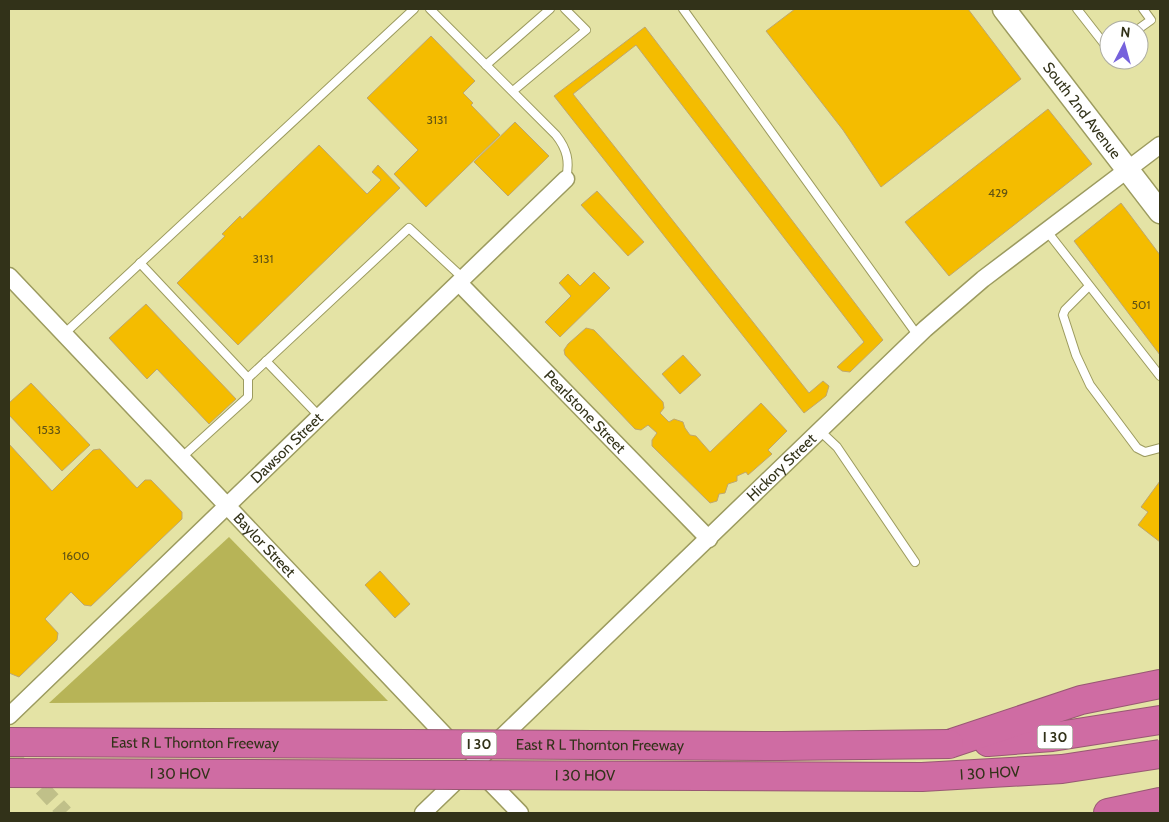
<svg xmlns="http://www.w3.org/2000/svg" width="1169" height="822" font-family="Cabin,sans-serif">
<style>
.green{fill:#b7b457}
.building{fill:#f4bc00;stroke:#bfa76e}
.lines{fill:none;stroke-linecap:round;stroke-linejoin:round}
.minor-tunnel{stroke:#c0c089;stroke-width:16;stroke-dasharray:16 8;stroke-linecap:butt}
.service-casing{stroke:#9c9b5f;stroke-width:10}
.minor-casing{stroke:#9c9b5f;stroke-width:19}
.secondary-casing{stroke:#9c9b5f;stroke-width:25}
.motorway-casing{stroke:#985873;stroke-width:30}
.service{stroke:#fff;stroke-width:8}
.minor{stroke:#fff;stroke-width:16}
.secondary{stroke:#fff;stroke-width:22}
.motorway{stroke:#cf6ca3;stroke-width:28}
.motorway-bridge-casing{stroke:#985873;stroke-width:30;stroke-linecap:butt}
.motorway-bridge{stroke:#cf6ca3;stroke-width:28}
.labels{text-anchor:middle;stroke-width:4.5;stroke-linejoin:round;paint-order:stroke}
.number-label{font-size:12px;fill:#625413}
.shield{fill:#fff;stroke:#70705e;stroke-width:1}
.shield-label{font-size:14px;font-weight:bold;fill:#323219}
.street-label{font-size:15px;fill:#323219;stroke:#fff}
</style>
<rect width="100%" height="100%" fill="#e4e3a5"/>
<polygon class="green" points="229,537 388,701 49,703"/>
<g class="building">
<polygon points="795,9 968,9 1021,79 881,187 843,130 766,31"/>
<polygon points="645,27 883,340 850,372 842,371 837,367 864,342 636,45 573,94 809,393 823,381 829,386 826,396 804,413 554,96"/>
<polygon points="431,36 475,81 463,93 473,103 471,105 500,135 426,207 394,174 418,150 367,98"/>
<polygon points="1048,109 1092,164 949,276 905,222"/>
<polygon points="515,122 549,156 508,196 474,162"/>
<polygon points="319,145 367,194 381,180 372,172 378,165 400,188 238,345 177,283 225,236 222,234 240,216 242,219"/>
<polygon points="597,191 644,242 628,256 581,205"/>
<polygon points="1121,203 1160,255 1160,355 1074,241"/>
<polygon points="594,272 610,288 560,337 545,322 571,296 559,283 568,274 580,286"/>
<polygon points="146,304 236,399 209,424 157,369 147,379 109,338"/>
<polygon points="586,328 594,330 663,402 664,408 660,413 669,422 674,419 683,422 685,428 690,435 696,436 710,452 761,403 787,431 768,450 772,454 748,475 746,472 737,476 737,481 728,484 725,493 719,494 717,501 710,503 652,446 652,440 657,433 648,425 641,430 635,429 565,355 564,350 568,344"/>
<polygon points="683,355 701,375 680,394 662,374"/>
<polygon points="31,383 90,445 62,471 9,415 9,403"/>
<polygon points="9,444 52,491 93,450 100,449 137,488 145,480 151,480 182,512 182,519 91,606 84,605 71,592 45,619 58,633 57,640 19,677 9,673"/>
<polygon points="1160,481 1160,542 1138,525 1148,512 1141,507"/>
<polygon points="380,571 410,604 395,618 365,585"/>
</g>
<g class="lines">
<polyline class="minor-tunnel" points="9,753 65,813"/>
<defs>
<g id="service">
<path d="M430,9L556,135C567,149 570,161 566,179"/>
<polyline points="683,9 918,336"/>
<polyline points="1077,9 1109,50"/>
<polyline points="1137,30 1151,20 1143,9"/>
<polyline points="486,65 550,9"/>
<polyline points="513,91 586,30 565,9"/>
<polyline points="1046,230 1160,376"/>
<polyline points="140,263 248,378 409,228 464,279"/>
<polyline points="1089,286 1065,310 1063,315 1076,355 1090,385 1137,448 1145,452 1160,448"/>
<polyline points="64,334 414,9"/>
<polyline points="266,361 320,417"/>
<polyline points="820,431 837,447 915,562"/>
<polyline points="181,458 248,397 248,378"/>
</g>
<g id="minor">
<path id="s1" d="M9,276L455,746"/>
<path id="s2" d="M459,283L709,539"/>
<path id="s3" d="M9,716L566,179"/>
<polyline points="482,774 520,813"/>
<path id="s4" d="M423,813L925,329L983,279L1160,145"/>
</g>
<g id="secondary">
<path id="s5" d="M1004,9L1160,212"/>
</g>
<g id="motorway">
<polyline points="988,742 1052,737 1160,720"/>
<polyline points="949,744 1081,700 1160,684"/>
<polyline points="1108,813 1160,802"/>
</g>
</defs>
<use href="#service" class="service-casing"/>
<use href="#minor" class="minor-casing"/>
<use href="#secondary" class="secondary-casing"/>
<use href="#motorway" class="motorway-casing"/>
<use href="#service" class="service"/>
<use href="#minor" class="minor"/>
<use href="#secondary" class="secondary"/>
<use href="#motorway" class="motorway"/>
<defs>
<g id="motorway-bridge">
<path id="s6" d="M9,742L781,746L949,744"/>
<path id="s7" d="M9,773L922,777L1062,769L1160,754"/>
</g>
</defs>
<use href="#motorway-bridge" class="motorway-bridge-casing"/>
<use href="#motorway-bridge" class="motorway-bridge"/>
</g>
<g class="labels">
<g class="number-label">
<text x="437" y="124">3131</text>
<text x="998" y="197">429</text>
<text x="263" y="263">3131</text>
<text x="1141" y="309">501</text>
<text x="49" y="434">1533</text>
<text x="76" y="560">1600</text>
</g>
<g class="shield">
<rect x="1037.5" y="725.5" width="35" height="23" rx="4"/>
<rect x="461.5" y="732.5" width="35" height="23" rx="4"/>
</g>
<g class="shield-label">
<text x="1055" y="742">I 30</text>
<text x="479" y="749">I 30</text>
</g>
<g class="street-label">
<text dy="5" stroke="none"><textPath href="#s5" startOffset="128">South 2nd Avenue</textPath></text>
<text dy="5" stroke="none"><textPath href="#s2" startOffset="180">Pearlstone Street</textPath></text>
<text dy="5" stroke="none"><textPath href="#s3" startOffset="386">Dawson Street</textPath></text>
<text dy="5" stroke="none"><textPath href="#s4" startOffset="498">Hickory Street</textPath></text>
<text dy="5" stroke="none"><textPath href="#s1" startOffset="371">Baylor Street</textPath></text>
<text dy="5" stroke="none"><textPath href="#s6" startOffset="186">East R L Thornton Freeway</textPath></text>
<text dy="5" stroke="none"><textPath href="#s6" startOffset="591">East R L Thornton Freeway</textPath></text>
<text dy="5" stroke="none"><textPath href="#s7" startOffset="981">I 30 HOV</textPath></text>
<text dy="5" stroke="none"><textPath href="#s7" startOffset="171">I 30 HOV</textPath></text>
<text dy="5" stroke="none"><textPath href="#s7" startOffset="576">I 30 HOV</textPath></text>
</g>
</g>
<rect width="1169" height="822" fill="none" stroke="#323219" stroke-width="20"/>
<g transform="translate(1124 45) rotate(6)"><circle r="24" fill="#ffffff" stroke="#adada3"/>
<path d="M0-4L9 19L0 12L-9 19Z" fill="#7662dc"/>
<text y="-8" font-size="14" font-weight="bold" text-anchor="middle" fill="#323219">N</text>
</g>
</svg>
